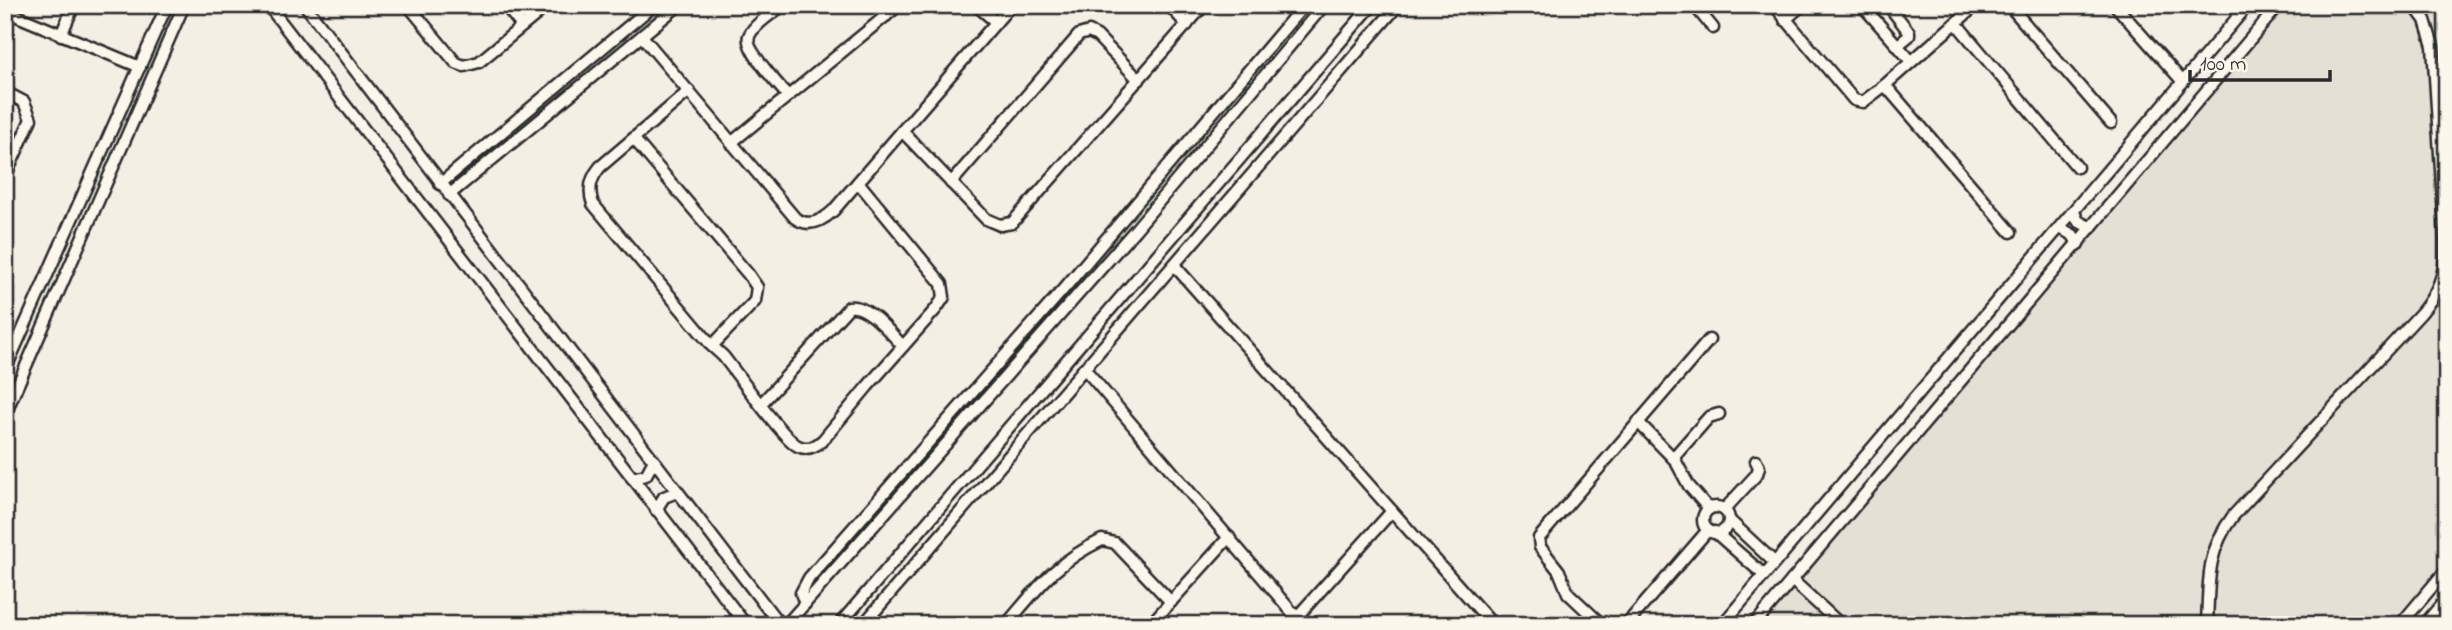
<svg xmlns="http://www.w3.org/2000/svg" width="2452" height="630" font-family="'Indie Flower',sans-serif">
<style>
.built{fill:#e4e0d6}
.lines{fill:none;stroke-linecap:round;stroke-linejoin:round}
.minor-casing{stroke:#2b2b2b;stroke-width:15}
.minor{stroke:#fbf7ec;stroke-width:10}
</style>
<rect width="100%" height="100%" fill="#f3efe4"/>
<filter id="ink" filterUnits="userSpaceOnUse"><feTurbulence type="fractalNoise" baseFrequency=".0143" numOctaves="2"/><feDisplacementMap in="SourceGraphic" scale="14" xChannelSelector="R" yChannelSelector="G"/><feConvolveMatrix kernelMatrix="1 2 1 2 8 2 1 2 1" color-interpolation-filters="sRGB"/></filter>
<g filter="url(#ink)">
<polygon class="built" points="2287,5 2447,5 2447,580 2409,625 1761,625"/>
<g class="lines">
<defs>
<g id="minor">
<polyline points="268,5 746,625"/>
<polyline points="305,5 780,625"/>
<polyline points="408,5 456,63 464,66 479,62 548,5"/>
<polyline points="505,5 522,26"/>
<path d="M783,5C773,13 754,24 749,36C744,49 779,85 788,96"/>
<polyline points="877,5 886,16"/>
<polyline points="976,5 996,22"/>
<polyline points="1169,5 1187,25"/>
<polyline points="1694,5 1713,28"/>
<polyline points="1774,5 1854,100 1863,102 1885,85 1976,5"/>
<polyline points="1862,5 1911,61"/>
<polyline points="1888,5 1909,32 1909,36 1898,45"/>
<polyline points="2009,5 2111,123"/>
<polyline points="2115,5 2183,82"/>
<polyline points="5,11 140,67"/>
<polyline points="1785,20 1802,5"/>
<polyline points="1956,23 2077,167"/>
<polyline points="61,35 74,5"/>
<path d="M642,36L795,218C809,228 822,221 833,211L1011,5"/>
<polyline points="1885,85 2011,232"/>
<path d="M689,91L600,167C590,179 588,190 593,204L712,346L723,356C737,373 782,438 798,446C808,451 816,446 823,440L867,387L936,309L944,297L942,284L858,182"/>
<polyline points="5,92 24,102 31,119 5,177"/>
<polyline points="902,131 986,219 1000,225 1012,223 1204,5"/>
<polyline points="634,139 748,274 757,287 755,301 712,346"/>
<polyline points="731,143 899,5"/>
<polyline points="951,183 1079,35 1089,32 1097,36 1139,80"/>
<polyline points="440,184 654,5"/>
<polyline points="449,195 679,5"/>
<polyline points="2074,212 2078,221 2091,228"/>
<polyline points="2060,228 2073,235 2078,244"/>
<polyline points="1174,265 1493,625"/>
<polyline points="1084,368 1303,625"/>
<polyline points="5,370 167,5"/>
<path d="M761,404L849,307C867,303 890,333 903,346"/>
<polyline points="5,414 184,5"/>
<polyline points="1638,422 1675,460 1689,486 1709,509"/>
<polyline points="1673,458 1709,417 1719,414"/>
<polyline points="632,478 646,475 653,462"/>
<circle cx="1716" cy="520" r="13"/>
<polyline points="656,510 664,497 677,492"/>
<polyline points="1724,510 1757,474 1759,467 1756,461"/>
<polyline points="1729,520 1774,562"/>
<polyline points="1715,532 1764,575"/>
<polyline points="1792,580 1841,625"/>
<polyline points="805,604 801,593 809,578 1068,284 1304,5"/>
<polyline points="1296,618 1392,511"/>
<polyline points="786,625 1135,230 1324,5"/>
<polyline points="839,625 1372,5"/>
<polyline points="863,625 1398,5"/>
<path d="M1006,625C1039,586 1055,563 1102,540L1115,543L1171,602"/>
<polyline points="1150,625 1229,537"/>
<polyline points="1602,625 1568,593 1559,571 1540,547 1539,538 1709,340"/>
<polyline points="1626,625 1708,530"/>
<polyline points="1722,625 2248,5"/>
<polyline points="1754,625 2279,5"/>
<path d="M2207,625C2209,582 2206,552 2233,516L2421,313C2438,293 2445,274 2446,248L2433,46L2425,20L2414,5"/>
<polyline points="2400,625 2447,569"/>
<polyline points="2424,625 2447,598"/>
</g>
</defs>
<use href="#minor" class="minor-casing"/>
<use href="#minor" class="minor"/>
</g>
</g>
<rect width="2452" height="630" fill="none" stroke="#fbf7ec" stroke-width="28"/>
<rect x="14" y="14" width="2424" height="602" fill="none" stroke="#2b2b2b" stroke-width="2.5" filter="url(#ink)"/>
<path d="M2190 70v10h140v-10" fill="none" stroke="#2b2b2b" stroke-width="3.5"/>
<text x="2200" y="70" font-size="21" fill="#2b2b2b" stroke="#fbf7ec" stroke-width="5" paint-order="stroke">100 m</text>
</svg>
